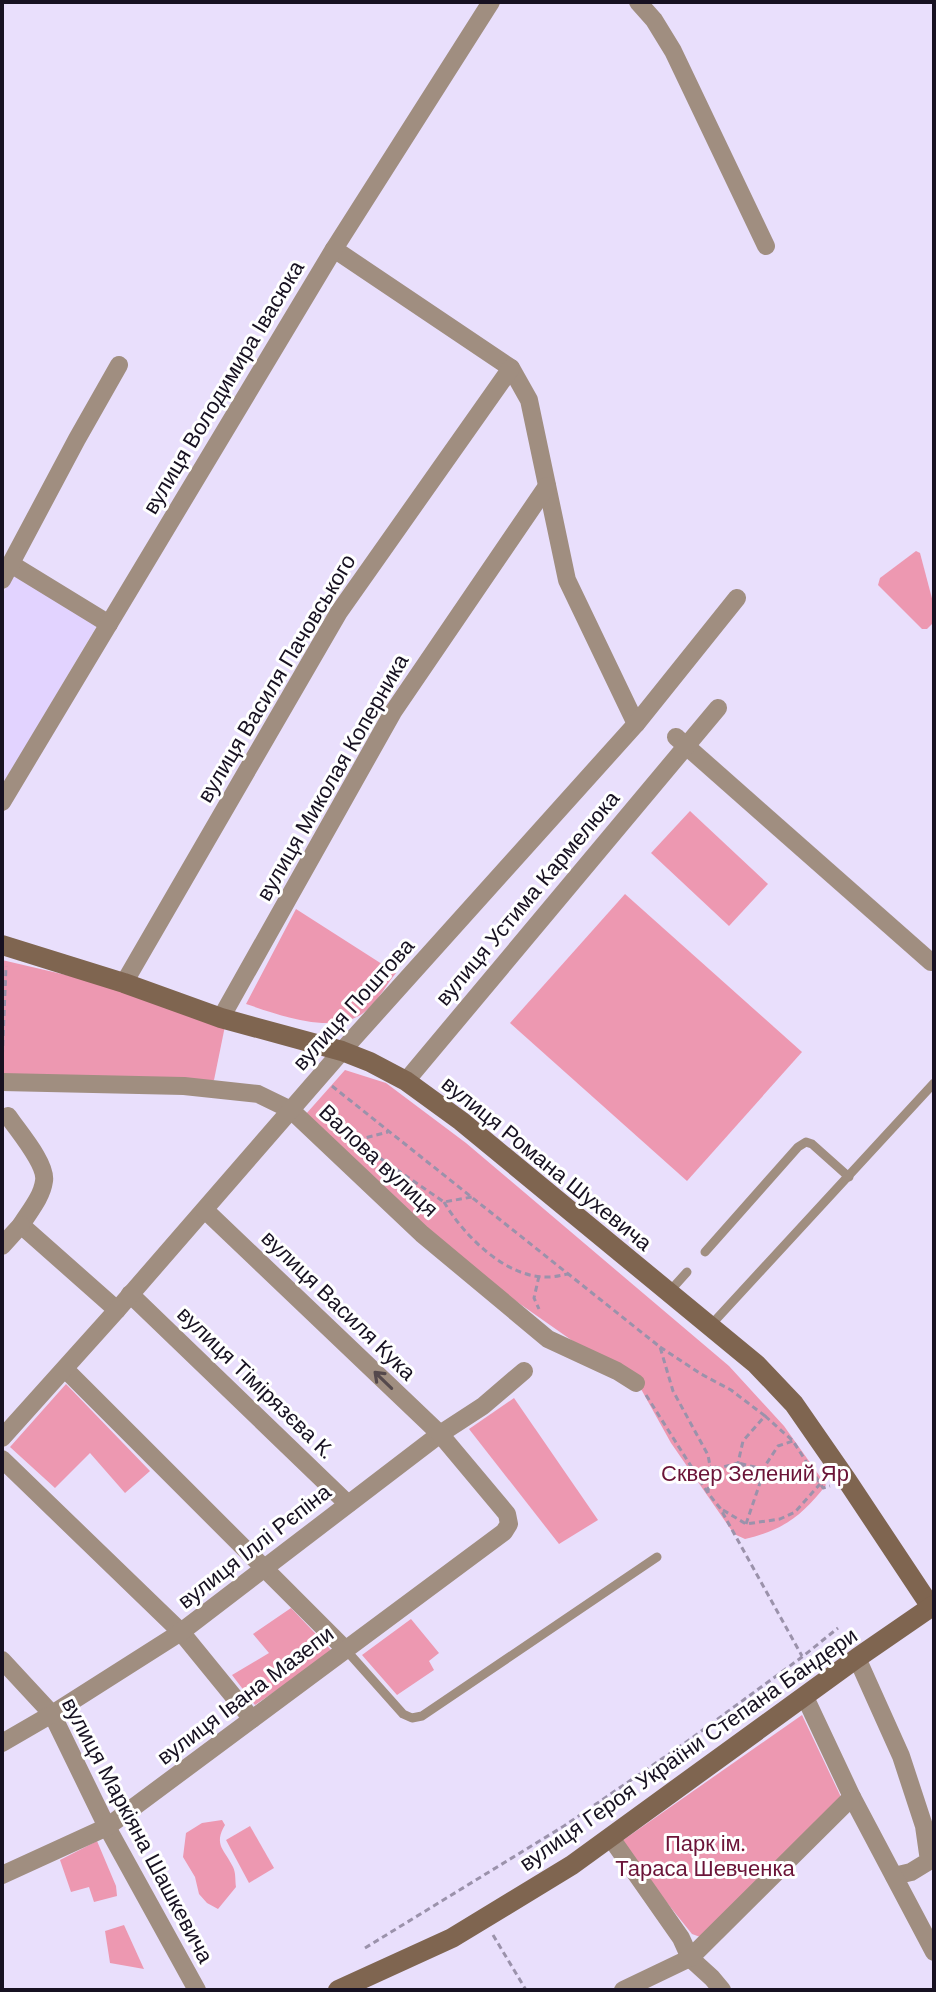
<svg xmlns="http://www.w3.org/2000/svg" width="936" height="1992" font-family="'DM Sans',sans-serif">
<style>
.built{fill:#e2d3ff}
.green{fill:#ed98b1}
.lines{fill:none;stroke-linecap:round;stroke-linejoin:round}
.path{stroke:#9b92ab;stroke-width:3;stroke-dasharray:6 4;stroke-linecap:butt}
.lane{stroke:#a08e80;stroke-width:9}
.street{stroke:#a08e80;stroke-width:18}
.secondary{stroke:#7f6550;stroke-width:20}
.oneway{stroke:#55494c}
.labels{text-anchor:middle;stroke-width:6;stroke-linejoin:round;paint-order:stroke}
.street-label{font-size:22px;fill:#171121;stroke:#fff}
.park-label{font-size:22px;fill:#6b1438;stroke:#fff}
</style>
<rect width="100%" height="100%" fill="#e9dffc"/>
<polygon class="built" points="16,571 99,622 2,786 2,595"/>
<g class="green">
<polygon points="916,551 920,553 934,606 934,622 927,629 922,629 878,585 880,578"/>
<polygon points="690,811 768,884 729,926 651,853"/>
<polygon points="625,894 802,1052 687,1181 510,1023"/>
<path d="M296,909L396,973C387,984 379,999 368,1009C338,1038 280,1015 246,1004Z"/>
<polygon points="2,960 126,989 225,1026 214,1080 2,1087"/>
<path d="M345,1070L386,1083L466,1143L729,1366L784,1426L826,1485C802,1516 783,1530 745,1539L734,1534L671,1443L641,1389L449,1254L306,1114Z"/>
<polygon points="66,1384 150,1471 125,1493 90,1453 55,1488 10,1447"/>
<polygon points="514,1398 598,1520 559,1544 469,1429"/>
<polygon points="291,1608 333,1652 255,1705 232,1675 269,1653 253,1634"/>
<polygon points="411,1619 439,1653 429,1661 434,1670 397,1695 362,1655"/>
<polygon points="802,1715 841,1797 703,1938 692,1934 619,1843"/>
<path d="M222,1820L225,1825C213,1845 225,1850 233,1867C236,1873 235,1880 236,1887L218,1909L207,1903L199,1894L195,1877L183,1857L186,1833L202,1823Z"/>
<polygon points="250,1826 274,1868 249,1883 226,1840"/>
<polygon points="97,1841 116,1886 117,1896 94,1902 89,1887 71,1892 60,1860"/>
<polygon points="124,1925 144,1969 110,1963 105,1931"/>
</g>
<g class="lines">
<g class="path">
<polyline points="2,1066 6,966"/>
<polyline points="332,1086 660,1347 673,1391 708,1455 710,1466 708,1493"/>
<polyline points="357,1140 388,1132"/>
<polyline points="355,1141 444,1202 472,1197"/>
<path d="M444,1202C464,1236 507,1279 549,1277C556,1277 562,1275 568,1274"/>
<polyline points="539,1276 534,1298 539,1309"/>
<polyline points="660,1347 701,1374 731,1390 765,1416 743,1441 738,1463 719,1468 710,1466"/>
<polyline points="646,1395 708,1493 720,1508 802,1656"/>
<polyline points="765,1416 793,1441 823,1488 830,1486"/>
<polyline points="723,1510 746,1524 780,1519 795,1512 820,1484"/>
<polyline points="746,1524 762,1477 755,1471 738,1463 763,1469 778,1446 793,1441"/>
<polyline points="493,1935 526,1990"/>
<polyline points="365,1948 564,1826 685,1743 802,1657 838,1628"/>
</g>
<g class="lane">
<polyline points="705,1252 798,1147 806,1142 812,1144 849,1177"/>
<polyline points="669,1292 687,1272"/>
<polyline points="710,1326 934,1083"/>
<polyline points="346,1650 403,1714 412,1718 422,1716 657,1557"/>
</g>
<g class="street">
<polyline points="638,2 654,20 673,51 766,246"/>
<polyline points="334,249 511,368 529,400 567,580 636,724"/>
<polyline points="11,564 109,624"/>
<polyline points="2,580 77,439 119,365"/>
<polyline points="676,737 931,962"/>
<polyline points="2,802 334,249 491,2"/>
<polyline points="124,983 339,612 511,368"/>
<polyline points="221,1018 393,712 547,486"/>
<polyline points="406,1081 718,708"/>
<polyline points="2,1082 184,1086 258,1094 291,1110 422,1234 548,1339 617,1371 636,1383"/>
<path d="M8,1116C18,1131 47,1164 44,1181C42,1197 29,1212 21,1225L117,1310"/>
<polyline points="2,1246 21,1225"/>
<polyline points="130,1294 348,1504"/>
<polyline points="65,1369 346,1650"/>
<polyline points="2,1438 117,1310 342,1051 636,724 737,598"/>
<polyline points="2,1459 181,1632 252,1719"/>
<polyline points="857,1658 901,1756 924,1826 929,1861 911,1872 894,1876"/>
<polyline points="2,1660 52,1714 107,1827 197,1990"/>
<polyline points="805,1697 852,1797 934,1952"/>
<polyline points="2,1743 52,1714 181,1632 440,1434 483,1406 524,1371"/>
<polyline points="611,1838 681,1938 690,1958 712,1978 722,1990"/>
<polyline points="2,1875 107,1827 504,1532 509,1524 507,1514 440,1434 205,1210"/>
<polyline points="623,1990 690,1958 852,1797"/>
</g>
<g class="secondary">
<polyline points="2,945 124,983 221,1018 342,1051 370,1062 406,1081 461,1121 756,1364 794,1404 846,1479 931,1607"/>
<polyline points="338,1990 452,1938 572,1865 857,1658 934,1605"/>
</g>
</g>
<defs><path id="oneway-shaft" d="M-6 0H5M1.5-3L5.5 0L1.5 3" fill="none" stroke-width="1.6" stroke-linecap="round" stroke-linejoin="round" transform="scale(2)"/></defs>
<use class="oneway" href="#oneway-shaft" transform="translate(383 1380) rotate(-136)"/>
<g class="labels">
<g class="street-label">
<text transform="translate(223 387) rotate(-59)" y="8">вулиця Володимира Івасюка</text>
<text transform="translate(276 678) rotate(-59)" y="8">вулиця Василя Пачовського</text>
<text transform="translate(332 777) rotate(-60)" y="8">вулиця Миколая Коперника</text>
<text transform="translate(527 898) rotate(-50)" y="8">вулиця Устима Кармелюка</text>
<text transform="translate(353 1004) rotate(-48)" y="8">вулиця Поштова</text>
<text transform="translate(379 1160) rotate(43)" y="8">Валова вулиця</text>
<text transform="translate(547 1163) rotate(39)" y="8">вулиця Романа Шухевича</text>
<text transform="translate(339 1305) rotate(44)" y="8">вулиця Василя Кука</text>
<text transform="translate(256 1382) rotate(44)" y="8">вулиця Тімірязєва К.</text>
<text transform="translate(254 1546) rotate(-38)" y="8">вулиця Іллі Рєпіна</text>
<text transform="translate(245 1695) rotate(-37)" y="8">вулиця Івана Мазепи</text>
<text transform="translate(688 1749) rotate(-35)" y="8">вулиця Героя України Степана Бандери</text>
<text transform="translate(138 1830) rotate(62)" y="8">вулиця Маркіяна Шашкевича</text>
</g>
<g class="park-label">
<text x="755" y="1481">Сквер Зелений Яр</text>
<text x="705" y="1851">Парк ім.<tspan x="705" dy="25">Тараса Шевченка</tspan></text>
</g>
</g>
<rect width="936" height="1992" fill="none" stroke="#171121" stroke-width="8"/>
</svg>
